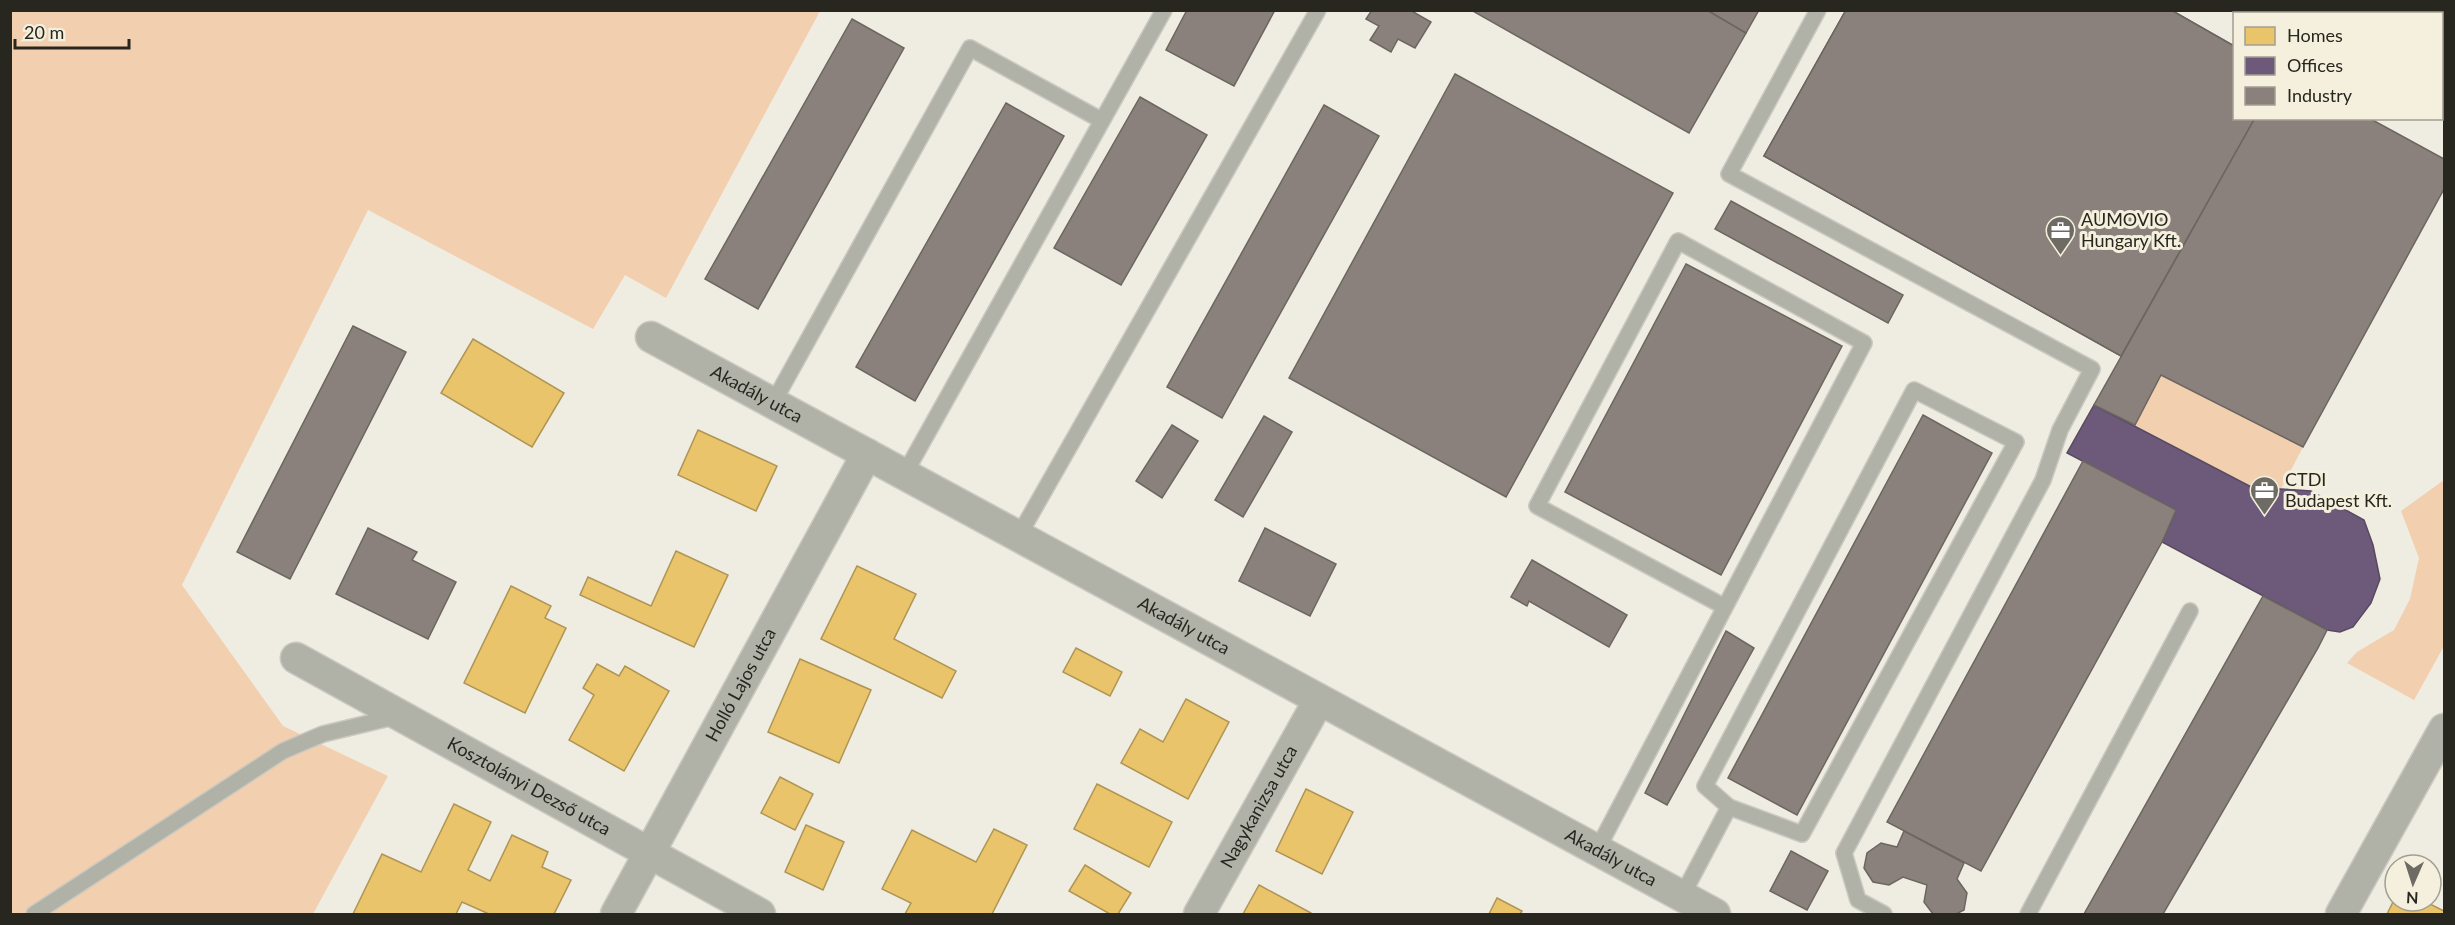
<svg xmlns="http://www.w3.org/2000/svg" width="2455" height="925" font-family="Lato,sans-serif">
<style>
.grass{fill:#f2cfae}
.homes{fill:#e9c46a;stroke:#af9554;stroke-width:1.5}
.offices{fill:#6d597a;stroke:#584a5f;stroke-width:1.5}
.industry{fill:#8a817c;stroke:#6c6660;stroke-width:1.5}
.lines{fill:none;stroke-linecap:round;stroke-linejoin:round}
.service-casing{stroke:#cac8c0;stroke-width:18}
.minor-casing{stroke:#cac8c0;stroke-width:33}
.service{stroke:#b1b2a7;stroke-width:15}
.minor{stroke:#b1b2a7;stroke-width:30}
.labels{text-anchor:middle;stroke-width:6;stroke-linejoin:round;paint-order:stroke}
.poi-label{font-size:18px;fill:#27261f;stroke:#f4f0dd;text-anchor:start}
.street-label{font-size:18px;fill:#27261f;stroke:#f4f0dd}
</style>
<rect width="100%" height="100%" fill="#efece2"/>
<g class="grass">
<polygon points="10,11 820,11 666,298 625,275 593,329 368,210 182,585 283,726 388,776 313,914 11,914"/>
<polygon points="2161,375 2303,447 2281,489 2259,491 2135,425"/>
<polygon points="2444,480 2444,646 2414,700 2347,663 2357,652 2394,630 2410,599 2419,558 2401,511"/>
</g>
<g class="homes">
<polygon points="473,339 564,393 532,447 441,393"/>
<polygon points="698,430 777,466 756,511 678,475"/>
<polygon points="676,551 728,575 694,647 580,595 588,577 651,606"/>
<polygon points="857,566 916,594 894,639 956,671 942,698 821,639"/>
<polygon points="511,586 551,606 545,618 566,628 525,713 464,683"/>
<polygon points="1076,648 1122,672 1110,696 1063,672"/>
<polygon points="800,659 871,690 839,763 768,732"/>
<polygon points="597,664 619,676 625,666 669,691 624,771 569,740 594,695 583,688"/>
<polygon points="1186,699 1229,722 1188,799 1121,763 1140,729 1163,742"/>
<polygon points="780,777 813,794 795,830 761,813"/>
<polygon points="1097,784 1172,822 1149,867 1074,829"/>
<polygon points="1306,789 1353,812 1322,874 1276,851"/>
<polygon points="454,804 491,822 468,870 490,881 512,835 548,852 542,867 571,880 554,914 489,914 462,902 456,914 353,914 382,854 421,872"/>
<polygon points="806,825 844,842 823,890 785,872"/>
<polygon points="994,829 1027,845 992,914 905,914 911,903 882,889 912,830 976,862"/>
<polygon points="1085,865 1131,893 1118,914 1110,914 1069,891"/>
<polygon points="1259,885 1311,913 1311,914 1243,914"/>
<polygon points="1497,898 1522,911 1520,914 1489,914"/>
<polygon points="2395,898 2395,901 2424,901 2444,911 2444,914 2387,914"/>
</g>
<g class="offices">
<polygon points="1846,10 2171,10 2234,46 2234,118 2255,118 2121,356 1764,156"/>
<polygon points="2094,405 2259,491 2281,489 2311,491 2364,520 2373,545 2380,579 2371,603 2353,627 2340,632 2327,630 2162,542 2176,510 2067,453"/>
</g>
<g class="industry">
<polygon points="1187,10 1275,10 1234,86 1166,50"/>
<polygon points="1372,10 1410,10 1431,22 1415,48 1398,39 1391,52 1370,40 1379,26 1366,19"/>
<polygon points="1471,10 1707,10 1746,33 1689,133"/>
<polygon points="1707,10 1759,10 1746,33"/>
<polygon points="1846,10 2171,10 2234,46 2234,118 2255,118 2121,356 1764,156"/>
<polygon points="852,19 904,48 758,309 705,279"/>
<polygon points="1455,74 1673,193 1506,497 1289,378"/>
<polygon points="1140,97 1207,135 1121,285 1054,248"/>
<polygon points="1006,103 1064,136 915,401 856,367"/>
<polygon points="1324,105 1379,136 1222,418 1167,387"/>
<polygon points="2255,118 2369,118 2444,159 2444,189 2303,447 2161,375 2135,425 2094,405"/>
<polygon points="1731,201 1903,295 1888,323 1715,229"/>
<polygon points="1686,264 1842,346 1721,575 1565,492"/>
<polygon points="353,326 406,352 290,579 237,552"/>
<polygon points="1923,415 1992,453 1797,815 1728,778"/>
<polygon points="1264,416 1292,432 1243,517 1215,500"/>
<polygon points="1172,425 1198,441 1162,498 1136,481"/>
<polygon points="2083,461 2176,510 2162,542 1981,871 1887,822"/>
<polygon points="368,528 417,552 412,560 456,582 428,639 336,594"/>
<polygon points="1265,528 1336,564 1310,616 1239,581"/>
<polygon points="1532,560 1627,615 1609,647 1529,601 1527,606 1511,597"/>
<polygon points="2263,596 2327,630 2318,648 2163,914 2084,914"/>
<polygon points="1726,631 1754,648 1667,805 1645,793"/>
<polygon points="1904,831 1964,863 1957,879 1967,893 1964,910 1956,914 1933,914 1924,902 1927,885 1903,877 1889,885 1873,882 1864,868 1867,853 1881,843 1897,847"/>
<polygon points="1791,851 1828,871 1807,910 1770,891"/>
</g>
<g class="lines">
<defs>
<g id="service">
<polyline points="1818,10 1729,174 2092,369 2060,430 2043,480 1844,853 1858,900 1884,914"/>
<polyline points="2300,10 2305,14"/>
<polyline points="2442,105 2444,107"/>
<polyline points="773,403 970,48 1101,120"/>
<polyline points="904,475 1164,10"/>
<polyline points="1018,537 1318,10"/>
<polyline points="1597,850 1725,607 1537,506 1678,241 1864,343 1725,607"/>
<polyline points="1682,896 1729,807 1802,834 2016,442 1914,390 1705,786 1729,807"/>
<polyline points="34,914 283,751 323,734 398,716"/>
<polyline points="2028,914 2190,611"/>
</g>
<g id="minor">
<path id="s1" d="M651,337L1715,914"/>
<path id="s2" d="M296,658L760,914"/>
<path id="s3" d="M616,914L867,454"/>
<path id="s4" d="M1199,914L1319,700"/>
<polyline points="2341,914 2444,729"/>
</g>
</defs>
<use href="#service" class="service-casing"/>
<use href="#minor" class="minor-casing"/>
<use href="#service" class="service"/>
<use href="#minor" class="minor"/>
</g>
<defs>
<symbol id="office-pin" viewBox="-11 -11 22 30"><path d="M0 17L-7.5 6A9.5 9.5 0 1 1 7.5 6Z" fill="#6d6b63" stroke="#f4f0dd"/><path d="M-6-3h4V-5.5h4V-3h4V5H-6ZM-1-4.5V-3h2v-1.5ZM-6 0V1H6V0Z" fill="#fff"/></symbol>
</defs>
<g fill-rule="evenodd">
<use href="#office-pin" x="2044" y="214" width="33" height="45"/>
<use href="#office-pin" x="2248" y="474" width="33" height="45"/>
</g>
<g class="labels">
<g class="poi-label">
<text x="2081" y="226">AUMOVIO<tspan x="2081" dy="21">Hungary Kft.</tspan></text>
<text x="2285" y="486">CTDI<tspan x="2285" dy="21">Budapest Kft.</tspan></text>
</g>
<g class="street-label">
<text dy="6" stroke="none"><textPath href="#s1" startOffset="120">Akadály utca</textPath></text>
<text dy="6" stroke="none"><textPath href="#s1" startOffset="606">Akadály utca</textPath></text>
<text dy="6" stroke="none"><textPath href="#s3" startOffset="261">Holló Lajos utca</textPath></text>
<text dy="6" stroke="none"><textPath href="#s2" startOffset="266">Kosztolányi Dezső utca</textPath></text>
<text dy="6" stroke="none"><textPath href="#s4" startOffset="123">Nagykanizsa utca</textPath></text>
<text dy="6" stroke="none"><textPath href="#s1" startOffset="1092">Akadály utca</textPath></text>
</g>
</g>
<rect width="2455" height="925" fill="none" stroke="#27261f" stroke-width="24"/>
<rect x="2233" y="12" width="210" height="108" fill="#f4f0dd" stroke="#a29f91" stroke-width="1.5"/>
<rect x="2245" y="27" width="30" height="18" fill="#e9c46a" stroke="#a29f91" stroke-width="1.5"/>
<text x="2287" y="42" font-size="18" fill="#27261f">Homes</text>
<rect x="2245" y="57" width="30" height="18" fill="#6d597a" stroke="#a29f91" stroke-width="1.5"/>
<text x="2287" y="72" font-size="18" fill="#27261f">Offices</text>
<rect x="2245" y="87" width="30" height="18" fill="#8a817c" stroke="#a29f91" stroke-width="1.5"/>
<text x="2287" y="102" font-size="18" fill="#27261f">Industry</text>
<g transform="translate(2413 883) rotate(183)"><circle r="28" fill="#f4f0dd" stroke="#a29f91" stroke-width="1.5"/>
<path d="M0-4.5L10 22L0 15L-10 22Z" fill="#6d6b63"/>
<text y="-9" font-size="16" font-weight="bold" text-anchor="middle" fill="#27261f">N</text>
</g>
<path d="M15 39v9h114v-9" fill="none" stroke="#27261f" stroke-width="3"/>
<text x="24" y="39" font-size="18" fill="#27261f" stroke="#f4f0dd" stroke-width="4.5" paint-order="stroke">20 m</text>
</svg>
